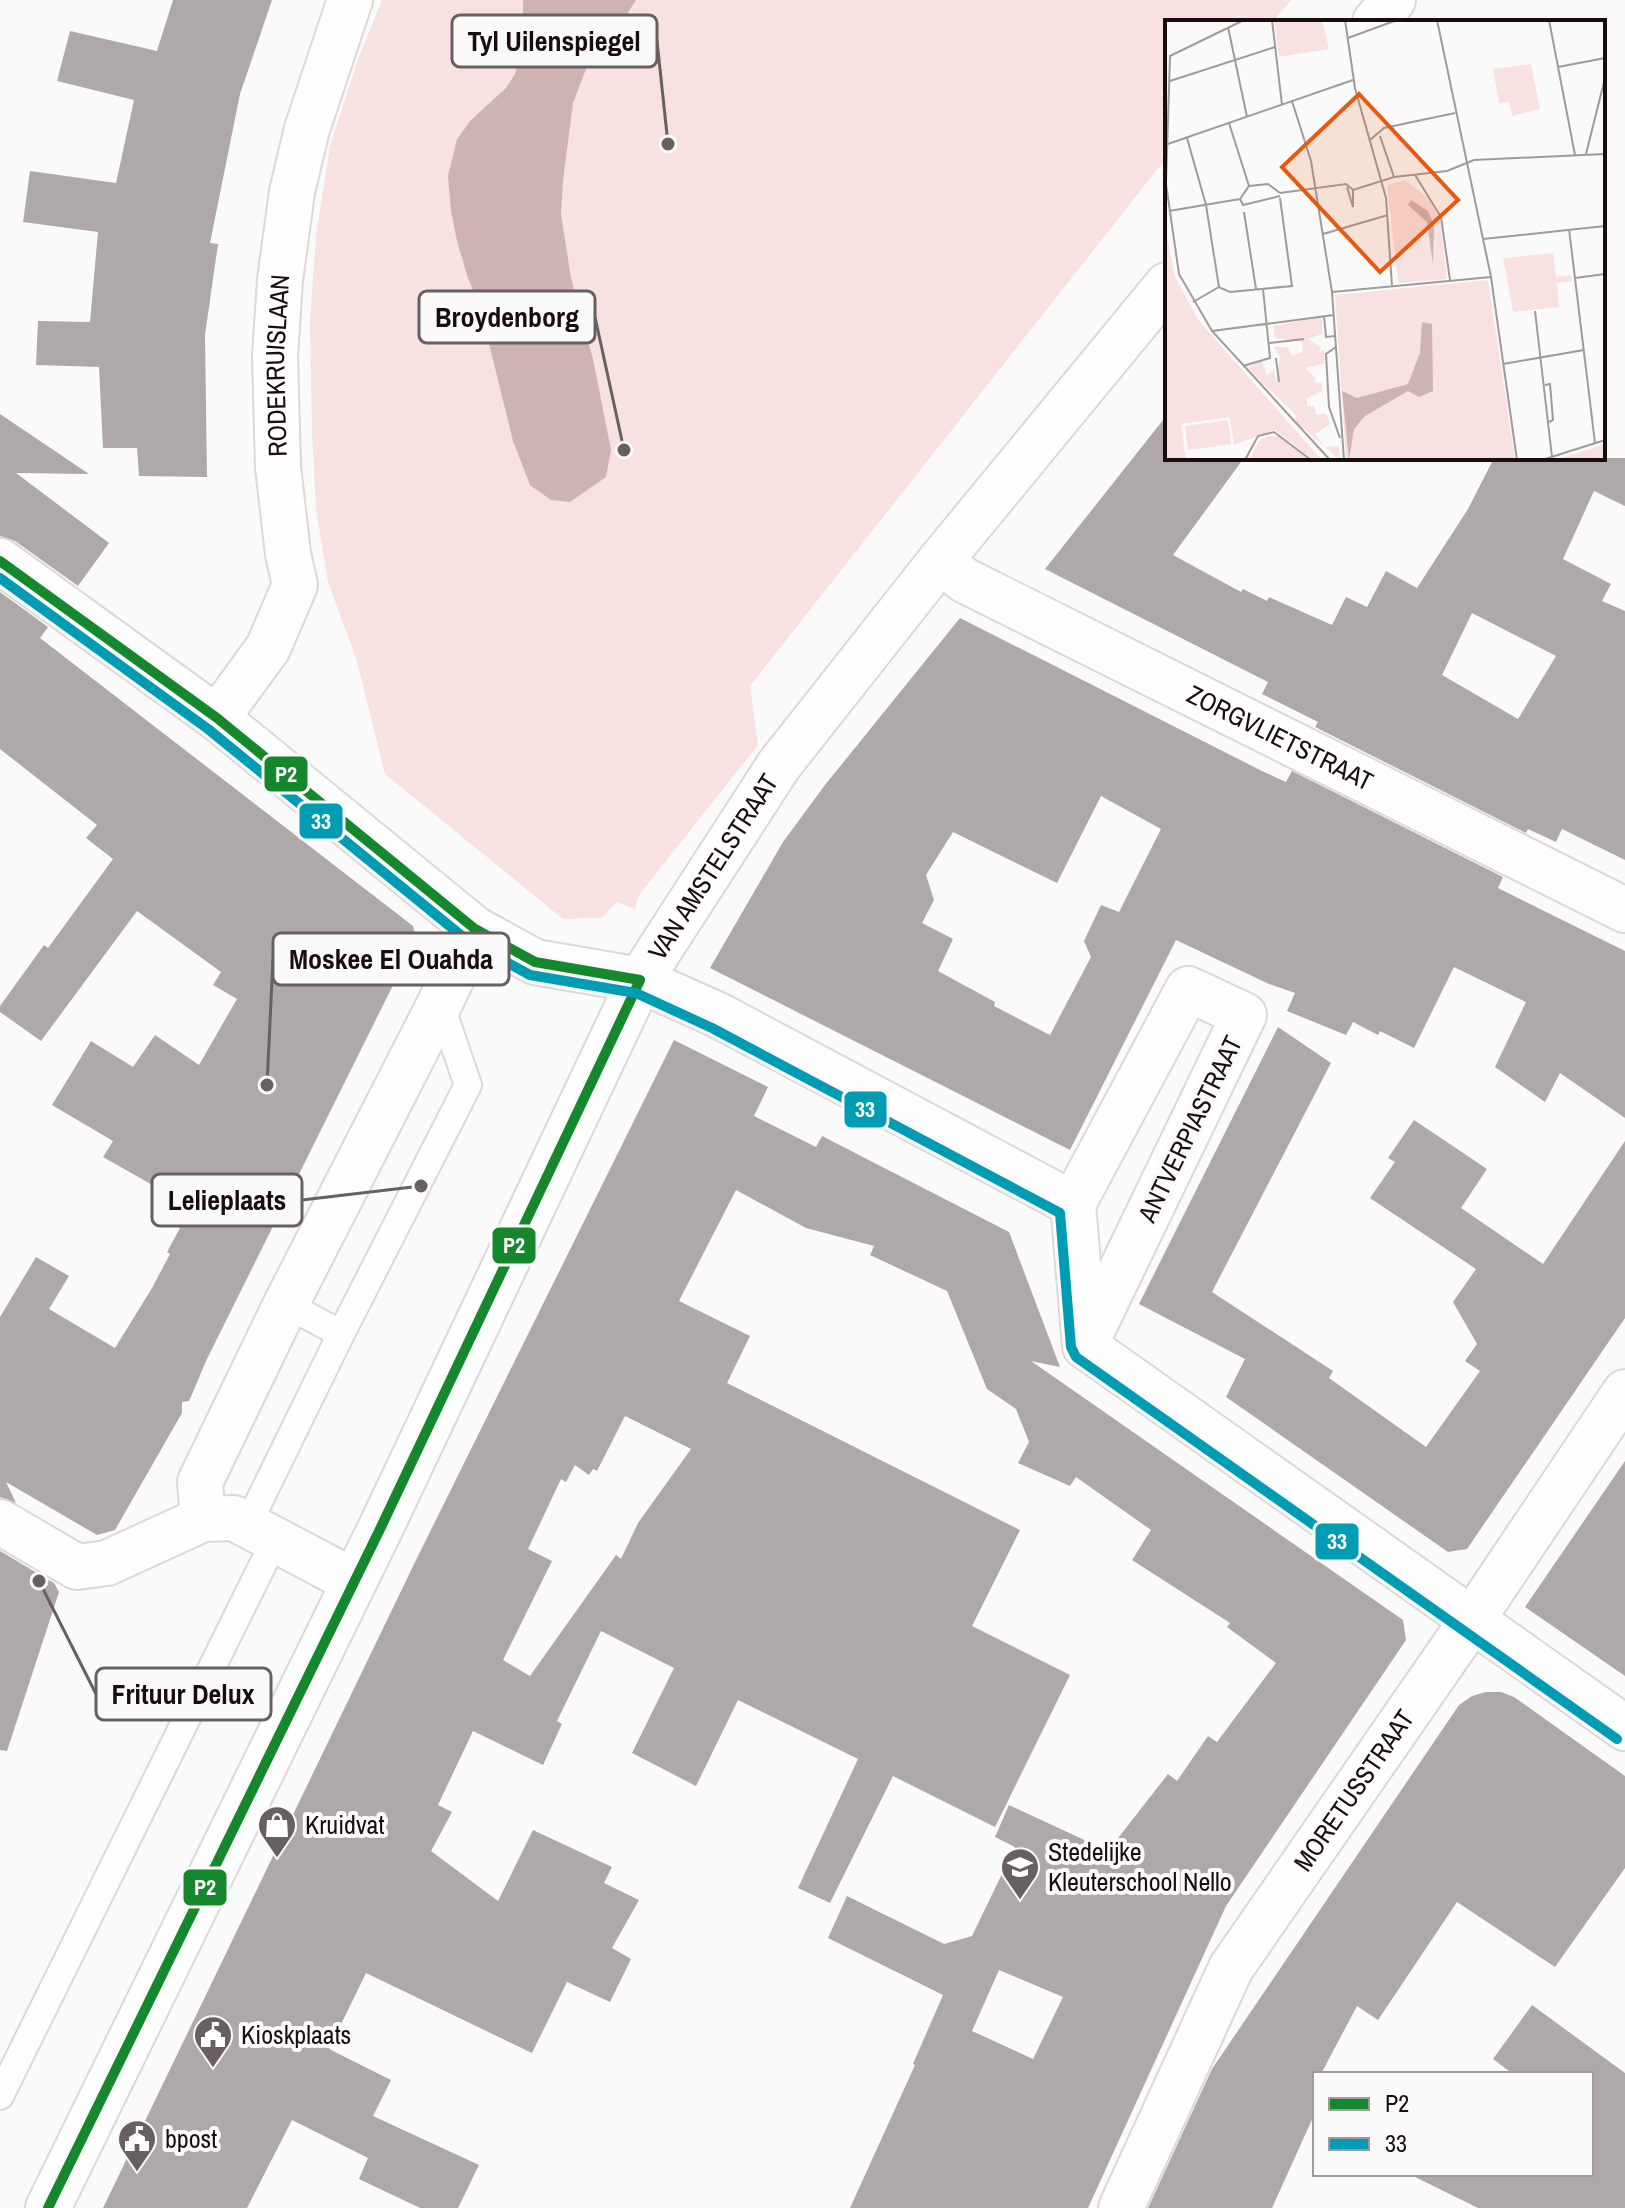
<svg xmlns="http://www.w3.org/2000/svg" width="1625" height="2208" font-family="'Archivo Narrow',sans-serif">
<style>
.green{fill:#f8e1e1}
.water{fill:#cfb3b3}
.building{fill:#afa8a8;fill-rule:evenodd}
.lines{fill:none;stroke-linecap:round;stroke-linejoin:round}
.service-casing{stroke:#ded7d7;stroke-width:30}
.minor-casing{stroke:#ded7d7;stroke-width:48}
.service{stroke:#fefefe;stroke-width:26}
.minor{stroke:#fefefe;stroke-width:44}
.bus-1-casing{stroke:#fafafa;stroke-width:16}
.bus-2-casing{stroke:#fafafa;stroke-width:16}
.bus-1{stroke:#15882e;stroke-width:10}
.bus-2{stroke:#009cb4;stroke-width:10}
.labels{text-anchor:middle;stroke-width:8;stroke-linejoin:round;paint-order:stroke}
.street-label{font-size:26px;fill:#190d0d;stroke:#fafafa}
.poi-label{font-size:26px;fill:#190d0d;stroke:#fafafa;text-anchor:start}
.inset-road{fill:none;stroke:#a09b9b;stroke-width:2}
.view{fill:#e8590c;fill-opacity:0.15;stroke:#e8590c;stroke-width:4}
.inset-edge{fill:none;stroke:#190d0d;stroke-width:4}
.leader{fill:none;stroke:#686060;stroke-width:3}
.callout-dot{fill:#686060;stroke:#fafafa;stroke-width:3}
.callout{fill:#fafafa;stroke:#686060;stroke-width:3}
.callout-label{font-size:28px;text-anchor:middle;font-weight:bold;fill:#190d0d}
.line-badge{stroke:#fafafa;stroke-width:3}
.badge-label{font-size:22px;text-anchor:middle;font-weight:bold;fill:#fff}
</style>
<rect width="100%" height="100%" fill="#fafafa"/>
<polygon class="green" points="382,0 1291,0 1273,22 1167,22 1167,157 750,686 758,745 639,895 635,909 616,902 602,918 563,919 385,774 357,661 328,582 316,509 312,431 310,323 316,236 330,146 359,57"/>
<polygon class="water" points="523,0 636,0 611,39 586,69 573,103 563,181 561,214 571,278 593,359 611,450 606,477 570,502 551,500 530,485 513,441 480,307 468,278 457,241 451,211 448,176 457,139 471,120 506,88 515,74 523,46"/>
<g class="building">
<polygon points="173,0 272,0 240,94 210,243 218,244 205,335 207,477 139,476 137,448 103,448 99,367 36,365 38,321 90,322 98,232 23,222 30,171 116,183 134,100 57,81 70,31 157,51"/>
<polygon points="0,414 89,474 16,473 109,543 78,586 15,541 0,536"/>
<path d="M1167,415V458H1244L1173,555L1241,592L1243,589L1267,601L1269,597L1332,625L1346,597L1367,607L1386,571L1417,588L1468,509L1494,458H1625V506L1594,491L1563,559L1611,584L1602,601L1625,611V860L1562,829L1556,842L1528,829L1526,833L1315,727L1318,722L1262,694L1268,682L1045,569ZM1472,613L1556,656L1518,719L1442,675Z"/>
<polygon points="0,592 48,627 40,638 413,926 416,939 206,1361 193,1392 189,1401 182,1402 182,1413 115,1530 97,1535 6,1482 16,1503 0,1497 0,1317 36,1257 69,1276 49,1309 115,1348 152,1288 170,1254 167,1252 180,1228 176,1224 186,1204 103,1157 113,1141 52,1105 91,1041 133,1067 155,1035 199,1065 237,999 213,985 221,972 137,911 41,1041 0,1012 0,1006 44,945 48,948 113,859 86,838 97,825 0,749"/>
<path d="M960,618L1262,771L1286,782L1292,771L1503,877L1498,888L1625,951V1118L1560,1073L1545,1102L1495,1067L1526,1002L1454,967L1414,1048L1380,1031L1378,1035L1353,1022L1346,1035L1287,1011L1295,993L1269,984L1176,940L1070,1150L710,968L783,842L825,785ZM1101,796L1161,829L1119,912L1101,905L1084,941L1091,957L1050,1035L994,1006L995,1002L938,971L953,939L922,923L934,900L926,875L953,832L1057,883Z"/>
<polygon points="1278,1027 1331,1063 1212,1292 1333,1371 1329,1378 1426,1447 1480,1371 1465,1361 1477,1344 1453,1302 1476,1269 1370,1198 1395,1162 1388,1158 1414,1120 1487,1169 1461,1208 1543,1264 1625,1141 1625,1318 1467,1549 1448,1552 1226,1397 1245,1359 1139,1304"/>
<path d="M674,1040L768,1087L754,1116L816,1147L822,1136L1009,1232L1060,1367L1031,1361L1403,1620L1406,1640L1226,1906L1088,2208H850L915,2065L913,2064L943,1995L828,1938L847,1896L944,1944L972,1936L1015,1847L995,1837L1009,1805L1108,1851L1168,1774L1177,1781L1208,1736L1217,1742L1276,1663L1227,1627L1230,1623L1132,1560L1151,1530L1076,1477L1070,1486L1018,1463L1029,1442L1016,1409L987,1389L947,1291L870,1255L874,1246L806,1228L736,1190L679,1301L750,1336L727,1383L1020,1530L972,1626L1070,1675L995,1827L893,1776L830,1903L798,1888L858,1759L738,1700L696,1786L632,1753L674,1668L601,1631L557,1721L562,1724L543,1765L473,1731L438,1805L452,1812L431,1851L498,1901L533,1830L612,1867L604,1883L639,1900L612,1948L631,1959L610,2002L567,1982L532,2053L366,1973L329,2049L391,2080L373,2116L479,2165L458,2208H420L359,2179L368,2158L292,2120L247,2208H103L417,1558ZM625,1416L691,1449L638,1523L621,1559L616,1555L530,1676L503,1660L552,1561L528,1549L561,1479L566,1482L575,1465L589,1475L593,1469L597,1471ZM999,1970L1063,1997L1033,2059L972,2031Z"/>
<polygon points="1625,1461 1625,1676 1525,1607"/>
<polygon points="0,1551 54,1583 59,1592 7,1751 0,1750"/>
<polygon points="1486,1692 1501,1692 1514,1697 1625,1776 1625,1868 1555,1967 1457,1902 1378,2020 1357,2006 1321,2074 1315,2074 1315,2113 1272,2208 1148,2208 1212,2069 1459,1705 1472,1696"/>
<polygon points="1532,2005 1625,2073 1625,2208 1478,2208 1409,2174 1591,2174 1591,2074 1513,2074 1493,2059"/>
</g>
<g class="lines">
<defs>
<g id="service">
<polyline points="286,1304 341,1334"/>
<polyline points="247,1526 341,1334 468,1085 440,1003"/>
<polyline points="0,2096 275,1540"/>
</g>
<g id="minor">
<polyline points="1375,22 1393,0"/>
<polyline points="0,561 217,718 475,929 535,962 640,980 718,1015 1073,1204 1085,1346 1625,1728"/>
<path id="s1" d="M940,561L964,580L1625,910"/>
<path id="s2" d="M217,718L268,648L295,585L288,554L278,467L275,356L280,280L292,192L307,129L350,0"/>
<polyline points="1073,1204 1188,989 1244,1015 1086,1343"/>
<polyline points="203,1519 200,1482 286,1304 440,1003 475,929"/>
<polyline points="0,1522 77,1567 107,1563 203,1519 234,1518 353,1581"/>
<path id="s3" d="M48,2208L382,1525L640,980L779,765L940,561L1167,285"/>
<path id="s4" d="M1121,2208L1231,1968L1472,1620L1625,1392"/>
</g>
</defs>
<use href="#service" class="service-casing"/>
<use href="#minor" class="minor-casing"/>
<use href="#service" class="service"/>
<use href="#minor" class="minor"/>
<defs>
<polyline id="bus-1" points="0,561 217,718 475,929 535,962 640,980 382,1525 48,2208"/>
<polyline id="bus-2" points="0,578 208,729 468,941 530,975 636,993 712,1028 1060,1213 1071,1347 1076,1357 1617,1739"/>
</defs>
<use href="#bus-1" class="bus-1-casing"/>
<use href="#bus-2" class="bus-2-casing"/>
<use href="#bus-1" class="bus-1"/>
<use href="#bus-2" class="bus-2"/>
</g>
<defs>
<symbol id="shop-pin" viewBox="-11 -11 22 30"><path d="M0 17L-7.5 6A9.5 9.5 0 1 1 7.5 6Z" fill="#686060" stroke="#fafafa"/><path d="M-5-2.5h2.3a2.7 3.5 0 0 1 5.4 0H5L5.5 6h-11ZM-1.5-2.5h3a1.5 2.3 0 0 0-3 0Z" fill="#fff"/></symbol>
<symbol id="school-pin" viewBox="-11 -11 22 30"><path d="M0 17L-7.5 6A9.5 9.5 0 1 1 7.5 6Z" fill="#686060" stroke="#fafafa"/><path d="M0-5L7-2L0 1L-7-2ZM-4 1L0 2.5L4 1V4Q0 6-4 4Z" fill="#fff"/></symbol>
<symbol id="civic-pin" viewBox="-11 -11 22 30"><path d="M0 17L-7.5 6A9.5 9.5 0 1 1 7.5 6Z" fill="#686060" stroke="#fafafa"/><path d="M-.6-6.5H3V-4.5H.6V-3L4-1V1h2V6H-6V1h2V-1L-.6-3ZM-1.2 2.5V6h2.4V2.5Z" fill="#fff"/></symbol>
</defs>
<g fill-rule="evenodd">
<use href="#shop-pin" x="255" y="1803" width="44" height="60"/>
<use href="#school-pin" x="998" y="1845" width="44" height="60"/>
<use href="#civic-pin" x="191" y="2013" width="44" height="60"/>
<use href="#civic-pin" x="115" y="2117" width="44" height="60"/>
</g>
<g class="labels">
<g class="street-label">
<text dy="9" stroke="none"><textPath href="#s2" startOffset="376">RODEKRUISLAAN</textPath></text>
<text dy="9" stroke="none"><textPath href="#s1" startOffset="384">ZORGVLIETSTRAAT</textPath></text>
<text dy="9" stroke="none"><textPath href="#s3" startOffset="1498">VAN AMSTELSTRAAT</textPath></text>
<text transform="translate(1190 1129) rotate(-64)" y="9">ANTVERPIASTRAAT</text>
<text dy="9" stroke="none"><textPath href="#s4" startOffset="480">MORETUSSTRAAT</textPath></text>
</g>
<g class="poi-label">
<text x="305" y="1834">Kruidvat</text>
<text x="1048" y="1861">Stedelijke<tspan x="1048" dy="30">Kleuterschool Nello</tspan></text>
<text x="241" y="2044">Kioskplaats</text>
<text x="165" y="2148">bpost</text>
</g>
</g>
<g transform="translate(1165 20)">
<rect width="440" height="440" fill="#fafafa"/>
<path d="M109,0H157L164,29L114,37ZM366,44L375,89L347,96L344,82L334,83L328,49ZM240,160L263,178L275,199L282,259L233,263L222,165ZM0,207L10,257L34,301L157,440H148L110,410L69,425L65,397L16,404L21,440H0ZM388,233L391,257L406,255L407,261L392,263L394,287L348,292L338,238ZM323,260L350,440H181L170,275ZM157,297V314L143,319L156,327L154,332L159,330V344L140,348L151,358L148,362L157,363V371L142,378V386H149L151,395L161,394L165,404L150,414L160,427L174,426L175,440L131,402L130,394L82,348L97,340L102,355L109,350L111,362L115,337L109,327H122L127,336L138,331L137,322L110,318L108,306ZM63,400L66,424L23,430L20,406ZM103,416H114L144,440H84L95,420ZM440,424V440H390Z" fill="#f8e1e1"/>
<path d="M246,180L263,191L269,205L268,244L262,202L243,185ZM257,302L267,304L268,371L254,377L243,371L200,396L189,409L184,440L177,371L192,378L243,364L255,333Z" fill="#cfb3b3"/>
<path class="inset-road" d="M79,0L5,36L1,164L14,254L47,311L165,440M107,0L117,85M180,0L190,68L221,178L227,266M272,0L326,257L352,440M344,0L384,1M384,0L410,135M63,7L82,97M183,18L232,0M393,47L440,38M5,61L110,27M127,81L146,141L167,272L179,440M64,103L84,166M215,116L229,157M22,118L41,185L54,267M205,120L219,108L290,93M0,125L188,60M421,134L440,58M250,155L276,197L285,260M182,167L188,187V170M115,173L181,164L188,170L229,157L282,151L309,140L440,134M75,179L84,166L103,164L115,173M75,179L78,185L115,176M4,191L75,179M79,192L91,269M404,209L430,423M158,214L223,195M318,219L440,206M410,258L440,254M167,272L326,257M28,282L54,267L65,272L127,266L115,178M370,291L387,437M159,296L161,317L170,316M47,311L169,295M104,323L139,319M171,327L161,334L164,387L175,418M111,338L114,362M338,344L419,330M78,346L105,338L98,269M380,365L385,364L388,400L384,402M80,440L93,416L109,412L146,440M377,440L440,420"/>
<path class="view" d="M194,74L293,180L215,252L117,147Z"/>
<rect width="440" height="440" class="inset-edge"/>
</g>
<path class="leader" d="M668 144L657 41M624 450L595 317M267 1085L273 959M421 1186L302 1200M39 1581L96 1694"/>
<g class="callout-dot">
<circle cx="668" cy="144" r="8"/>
<circle cx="624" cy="450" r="8"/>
<circle cx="267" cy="1085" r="8"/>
<circle cx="421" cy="1186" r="8"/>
<circle cx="39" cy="1581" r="8"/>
</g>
<g class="callout">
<rect x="452" y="15" width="205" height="52" rx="8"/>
<rect x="419" y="291" width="176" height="52" rx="8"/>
<rect x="273" y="933" width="236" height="52" rx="8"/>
<rect x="152" y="1174" width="150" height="52" rx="8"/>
<rect x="96" y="1668" width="175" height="52" rx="8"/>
</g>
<g class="callout-label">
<text x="554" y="51">Tyl Uilenspiegel</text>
<text x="507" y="327">Broydenborg</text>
<text x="391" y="969">Moskee El Ouahda</text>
<text x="227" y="1210">Lelieplaats</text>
<text x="183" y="1704">Frituur Delux</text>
</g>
<g class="line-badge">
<rect x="263" y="755" width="46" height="38" rx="8" fill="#15882e"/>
<rect x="298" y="802" width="46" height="38" rx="8" fill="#009cb4"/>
<rect x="843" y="1090" width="45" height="39" rx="8" fill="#009cb4"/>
<rect x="491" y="1226" width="46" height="39" rx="8" fill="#15882e"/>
<rect x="1314" y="1522" width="46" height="39" rx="8" fill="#009cb4"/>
<rect x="182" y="1868" width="46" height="39" rx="8" fill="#15882e"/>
</g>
<g class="badge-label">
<text x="286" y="782">P2</text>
<text x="321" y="829">33</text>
<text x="865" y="1117">33</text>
<text x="514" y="1253">P2</text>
<text x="1337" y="1549">33</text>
<text x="205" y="1895">P2</text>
</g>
<rect x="1313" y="2072" width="280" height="104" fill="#fafafa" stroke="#a09b9b" stroke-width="2"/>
<rect x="1329" y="2098" width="40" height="12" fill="#15882e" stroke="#a09b9b" stroke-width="2"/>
<text x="1385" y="2112" font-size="24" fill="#190d0d">P2</text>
<rect x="1329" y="2138" width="40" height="12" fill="#009cb4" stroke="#a09b9b" stroke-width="2"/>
<text x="1385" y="2152" font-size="24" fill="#190d0d">33</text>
</svg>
